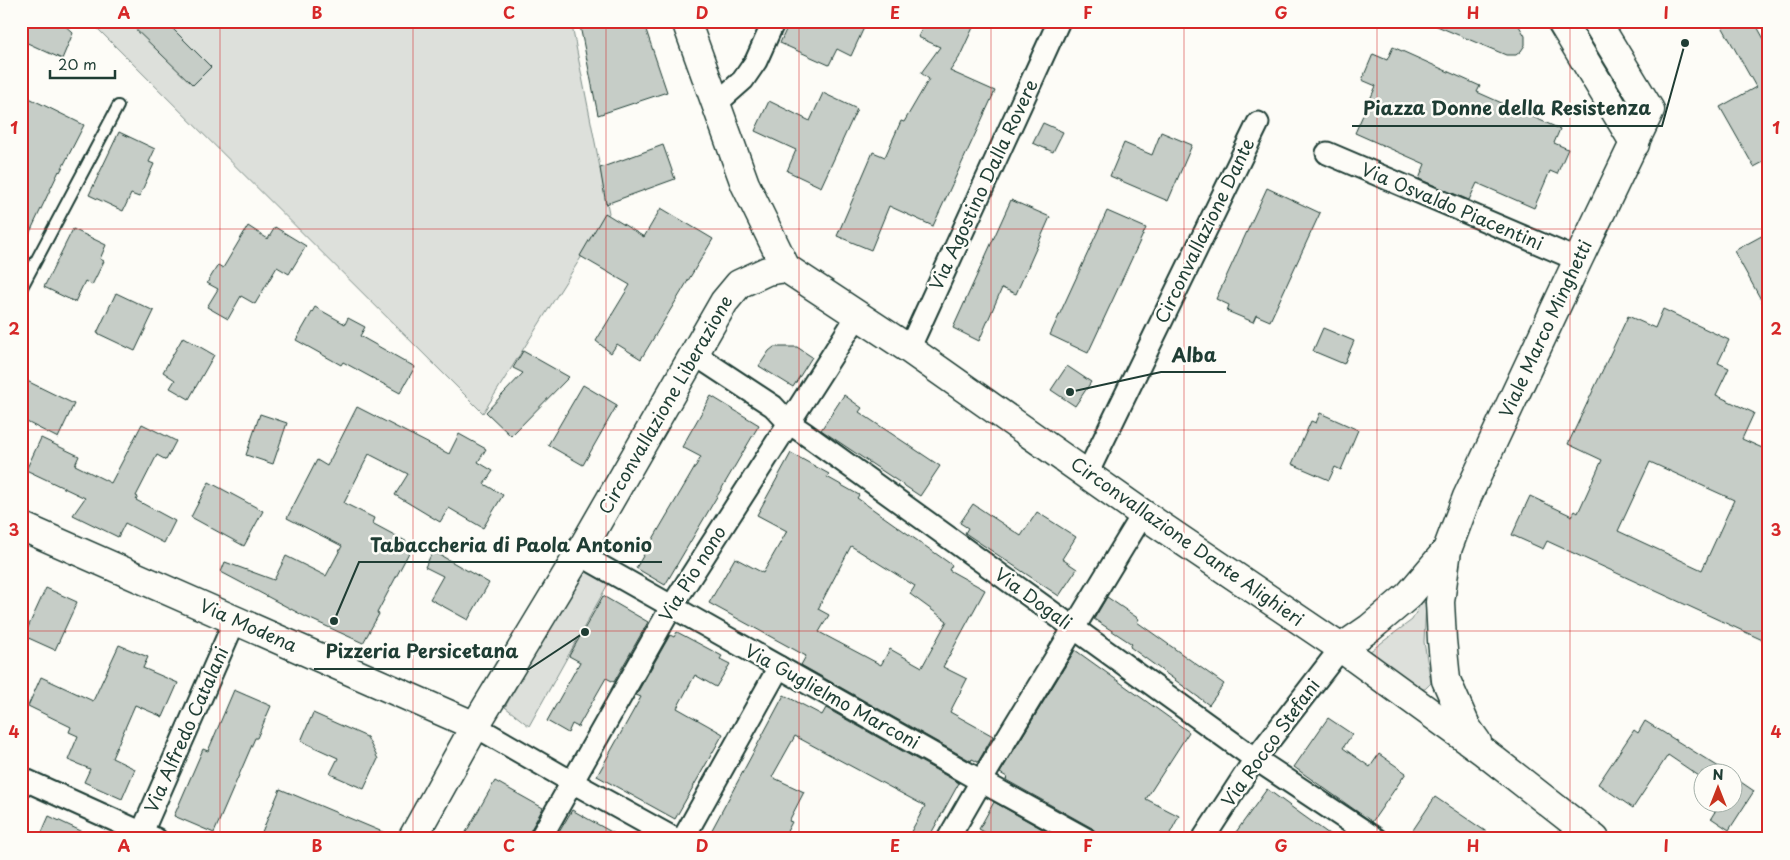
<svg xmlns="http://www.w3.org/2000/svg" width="1790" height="860" font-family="'Playpen Sans',sans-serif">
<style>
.green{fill:#dde0db;stroke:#7e8e88}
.building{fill:#c6cdc7;stroke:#1f3d34;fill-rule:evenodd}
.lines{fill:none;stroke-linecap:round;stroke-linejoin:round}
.lane-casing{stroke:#1f3d34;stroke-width:14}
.street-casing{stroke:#1f3d34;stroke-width:25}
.secondary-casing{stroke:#1f3d34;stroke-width:31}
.lane{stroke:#fdfcf7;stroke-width:10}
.street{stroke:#fdfcf7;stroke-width:21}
.secondary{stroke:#fdfcf7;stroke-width:28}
.grid{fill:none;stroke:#d62828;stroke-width:1;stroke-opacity:0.55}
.labels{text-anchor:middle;stroke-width:5;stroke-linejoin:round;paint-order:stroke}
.street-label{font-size:18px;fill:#1f3d34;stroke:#fdfcf7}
.leader{fill:none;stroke:#1f3d34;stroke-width:2}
.callout-dot{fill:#1f3d34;stroke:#fdfcf7;stroke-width:2}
.callout-label{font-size:19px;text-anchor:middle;font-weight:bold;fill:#1f3d34;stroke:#fdfcf7;stroke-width:5;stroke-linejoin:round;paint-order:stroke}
.neatline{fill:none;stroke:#d62828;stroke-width:2}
.grid-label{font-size:16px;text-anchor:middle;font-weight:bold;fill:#d62828}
</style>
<rect width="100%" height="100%" fill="#fdfcf7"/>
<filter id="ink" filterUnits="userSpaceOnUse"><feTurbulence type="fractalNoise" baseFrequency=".02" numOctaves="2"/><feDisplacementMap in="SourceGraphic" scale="10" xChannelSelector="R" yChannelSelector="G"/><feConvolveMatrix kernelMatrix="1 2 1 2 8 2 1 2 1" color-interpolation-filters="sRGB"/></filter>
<g filter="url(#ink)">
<g class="green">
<polygon points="90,21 571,21 609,213 483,413"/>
<polygon points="584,570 608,584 529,726 505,707"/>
<polygon points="1422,601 1426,604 1424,642 1431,683 1425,689 1417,689 1369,652 1412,620"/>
</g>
<g class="building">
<polygon points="21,21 60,21 73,33 62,59 21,40"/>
<polygon points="127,21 165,21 211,67 193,85"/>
<polygon points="579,21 643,21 667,92 598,115"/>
<polygon points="790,21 867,21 851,56 837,49 829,65 780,43"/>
<polygon points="926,21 976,21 959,58 950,71 995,91 933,226 889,206 871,250 837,236 873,152 885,157 901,121 904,122 929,79 921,73 940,47 918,37"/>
<polygon points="1425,21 1516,21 1525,36 1525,45 1521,51 1516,55 1506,55"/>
<polygon points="1719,21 1754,21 1769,48 1769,159 1754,167 1720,107 1756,87"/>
<polygon points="1393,47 1480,86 1477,92 1560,129 1554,143 1568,149 1557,174 1550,171 1534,208 1477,183 1469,200 1419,179 1425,164 1355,133 1376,86 1362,80 1373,54 1387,60"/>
<polygon points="823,93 857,109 821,187 787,171 796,150 755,131 769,101 810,121"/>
<polygon points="21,94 84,125 60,172 59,171 21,251"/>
<polygon points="1043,123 1063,132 1053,152 1033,143"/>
<polygon points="119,132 155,149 149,162 154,164 139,197 131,194 123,211 89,195"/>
<polygon points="1161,132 1192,145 1168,201 1110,176 1124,143 1152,155"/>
<polygon points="663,145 675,179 606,204 600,168"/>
<polygon points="1267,188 1320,213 1270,321 1256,315 1253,322 1227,311 1229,305 1216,299"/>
<polygon points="1011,200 1050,217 1016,294 1002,288 979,341 953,328"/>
<polygon points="661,208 713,239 641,359 617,344 611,353 596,341 630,285 580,256 605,213 644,237"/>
<polygon points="1107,211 1146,228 1088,353 1050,335"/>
<polygon points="248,226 268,239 275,227 306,246 289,274 277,267 255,304 241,296 228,319 207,307 218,289 207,283 218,265 223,268"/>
<polygon points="73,229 106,245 100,259 104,261 92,285 85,281 75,302 44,287"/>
<polygon points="1769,232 1769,314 1734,251"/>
<polygon points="116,293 154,311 135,351 97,333"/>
<polygon points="315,307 345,324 348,318 365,327 360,336 415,367 400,393 343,362 341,365 296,340"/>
<path d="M1663,309L1729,340L1718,363L1729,368L1716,395L1754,413L1742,439L1769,451V643L1547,541L1543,549L1512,535L1530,496L1572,516L1575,511L1578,513L1602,460L1568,444L1628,316L1655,328ZM1650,462L1734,500L1702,570L1618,531Z"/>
<polygon points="1323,328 1354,341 1344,364 1313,351"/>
<polygon points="183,337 214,355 189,399 170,388 175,380 163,372"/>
<polygon points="774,347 797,347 812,357 793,387 759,366 769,351"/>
<polygon points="523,351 569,377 511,436 486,412 523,373 513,368"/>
<polygon points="1067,366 1091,382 1075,406 1051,390"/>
<polygon points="21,378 74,404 58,438 21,419"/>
<polygon points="583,385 617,405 583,465 548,445"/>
<polygon points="844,395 862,408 859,412 940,466 920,496 821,430"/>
<polygon points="711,396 759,425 665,585 636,568 701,457 682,447"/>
<polygon points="357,407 449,454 459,434 486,449 478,462 493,471 484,484 503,495 483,528 449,508 440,522 395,495 408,474 369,454 344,503 374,518 372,523 413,545 377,613 379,614 363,643 306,617 221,572 225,562 274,580 286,556 326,576 342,546 287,518 317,460 327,466"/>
<polygon points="1320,413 1358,430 1341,470 1335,467 1329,480 1292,464 1311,421 1316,423"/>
<polygon points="260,414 287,423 273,464 246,455"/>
<polygon points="142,424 176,441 166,460 157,455 136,496 138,497 136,500 175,521 164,543 125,523 118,537 73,515 85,498 26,470 41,438 79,456 75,465 111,483"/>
<path d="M791,453L829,474L827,477L859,495L857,498L952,565L949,570L985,590L943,667L967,679L950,712L993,736L978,762L972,759L971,761L801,665L806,656L709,603L735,558L763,573L787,531L757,515ZM851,546L915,586L910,594L947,621L922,667L890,649L881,665L819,632L829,615L818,609Z"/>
<polygon points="209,482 263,511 244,546 191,517"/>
<polygon points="973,504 1021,536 1037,512 1076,537 1062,559 1077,569 1059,596 965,533 968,528 960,523"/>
<polygon points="433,551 489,583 468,620 430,599 443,576 425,567"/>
<polygon points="46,588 77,602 55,650 24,636"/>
<polygon points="603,596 648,622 614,682 606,678 578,727 572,724 568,733 547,721 580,662 569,656"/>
<polygon points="1107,597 1139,619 1137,622 1224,684 1209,705 1130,647 1132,644 1094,619"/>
<polygon points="677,632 722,656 720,659 730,664 716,687 695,675 677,708 723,734 675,819 597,776 641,697 636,695 670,635 674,637"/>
<polygon points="119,645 148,657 143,668 178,683 163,717 135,705 112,758 135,769 122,799 84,782 90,769 68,760 78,736 69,732 71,727 28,706 41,677 93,701"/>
<polygon points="1075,650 1189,732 1146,799 1179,816 1167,839 1098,839 1096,832 1092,828 1006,780 1007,777 1000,773"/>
<polygon points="234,690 271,706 257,738 255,738 214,833 174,816 203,749 208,751"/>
<polygon points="784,695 822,715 826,708 959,783 928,839 907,839 925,806 795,736 772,777 804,792 789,821 792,822 783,839 707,839"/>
<polygon points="313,713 367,737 378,759 364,789 330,774 338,758 301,741"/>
<polygon points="1328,718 1352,734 1343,748 1370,767 1379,754 1406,773 1372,822 1294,767"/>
<polygon points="1645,721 1677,741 1727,772 1702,772 1702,778 1668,755 1633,808 1598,784 1634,730 1638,733"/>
<polygon points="1732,776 1754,791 1729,830 1711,818 1721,802 1732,802"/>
<polygon points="495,781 543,808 529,833 528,839 475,839 465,834"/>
<polygon points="280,789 397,838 396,839 259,839"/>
<polygon points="1267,789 1301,814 1336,839 1231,839"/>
<polygon points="1435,797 1497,839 1407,839"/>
<polygon points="994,802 1060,839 997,839 979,829"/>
<polygon points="572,810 624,839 555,839"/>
<polygon points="49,816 98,839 39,839"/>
</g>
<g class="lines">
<defs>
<polyline id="lane" points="21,289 118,106"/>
<g id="street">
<polyline points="717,103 743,80 756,61 774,21"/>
<polyline points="1327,153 1578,260"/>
<polyline points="909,349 1059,21"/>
<polyline points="694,354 773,406 789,423 804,433 1251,756 1376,839"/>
<polyline points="1087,474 1258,123"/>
<polyline points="579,554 981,781 1086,839"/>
<polyline points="475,726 572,782 675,839"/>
<polyline points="21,778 156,839"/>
<polyline points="139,839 235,620"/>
<polyline points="540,839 672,606 858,315"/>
<polyline points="683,839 779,667"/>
<polyline points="948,839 990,766 1143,514"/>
<polyline points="1203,839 1255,759 1341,648"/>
</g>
<g id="secondary">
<polyline points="686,21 745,184 786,268"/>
<polyline points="1561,21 1635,144"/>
<polyline points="21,526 475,726"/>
<polyline points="1341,648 1370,628 1409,595 1447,550"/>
<polyline points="1477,742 1467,728 1446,680 1442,640 1440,602 1447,550 1467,497 1578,260 1650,110 1596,21"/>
<polyline points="412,839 475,726 579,554 724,302 739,284 767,271 786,268 909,349 1143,514 1341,648 1484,752 1595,839"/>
</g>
</defs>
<use href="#lane" class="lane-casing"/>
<use href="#street" class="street-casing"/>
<use href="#secondary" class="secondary-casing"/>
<use href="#lane" class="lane"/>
<use href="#street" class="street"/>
<use href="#secondary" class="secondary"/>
</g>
</g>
<path class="grid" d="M220,21V839M413,21V839M606,21V839M799,21V839M991,21V839M1184,21V839M1377,21V839M1570,21V839M21,229H1769M21,430H1769M21,631H1769"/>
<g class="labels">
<g class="street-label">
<text transform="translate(984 185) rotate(-65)" y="6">Via Agostino Dalla Rovere</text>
<text transform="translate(1452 207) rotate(23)" y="6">Via Osvaldo Piacentini</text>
<text transform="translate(1205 231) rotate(-64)" y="6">Circonvallazione Dante</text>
<text transform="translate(1546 329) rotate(-65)" y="6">Viale Marco Minghetti</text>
<text transform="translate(666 405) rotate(-60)" y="6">Circonvallazione Liberazione</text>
<text transform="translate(1187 542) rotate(35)" y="6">Circonvallazione Dante Alighieri</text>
<text transform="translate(693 574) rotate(-58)" y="6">Via Pio nono</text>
<text transform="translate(1033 599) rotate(36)" y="6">Via Dogali</text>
<text transform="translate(248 626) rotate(24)" y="6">Via Modena</text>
<text transform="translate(832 697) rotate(29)" y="6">Via Guglielmo Marconi</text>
<text transform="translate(187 730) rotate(-66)" y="6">Via Alfredo Catalani</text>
<text transform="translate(1271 743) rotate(-54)" y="6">Via Rocco Stefani</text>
</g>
</g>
<path class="leader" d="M1685 43L1662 126H1352M1070 392L1161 372H1226M334 621L359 562H662M585 632L529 669H314"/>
<g class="callout-dot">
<circle cx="1685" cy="43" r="5"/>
<circle cx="1070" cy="392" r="5"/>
<circle cx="334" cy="621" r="5"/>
<circle cx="585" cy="632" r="5"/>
</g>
<g class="callout-label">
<text x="1507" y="115">Piazza Donne della Resistenza</text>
<text x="1194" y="362">Alba</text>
<text x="511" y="552">Tabaccheria di Paola Antonio</text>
<text x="422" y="658">Pizzeria Persicetana</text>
</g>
<rect width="1790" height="860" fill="none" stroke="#fdfcf7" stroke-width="55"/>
<g transform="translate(1718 788)"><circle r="24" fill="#fdfcf7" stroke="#a4b0a9"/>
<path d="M0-4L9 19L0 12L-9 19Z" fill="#c8321e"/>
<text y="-8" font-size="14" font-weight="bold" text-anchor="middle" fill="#1f3d34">N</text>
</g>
<path d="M50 70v8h65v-8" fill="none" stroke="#1f3d34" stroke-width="2.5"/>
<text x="58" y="70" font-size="15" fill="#1f3d34" stroke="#fdfcf7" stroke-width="4" paint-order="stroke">20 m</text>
<rect x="28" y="28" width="1734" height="804" class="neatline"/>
<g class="grid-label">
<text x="124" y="19">A</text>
<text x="317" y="19">B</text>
<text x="509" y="19">C</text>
<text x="702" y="19">D</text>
<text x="895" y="19">E</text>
<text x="1088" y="19">F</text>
<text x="1281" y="19">G</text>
<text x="1473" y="19">H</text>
<text x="1666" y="19">I</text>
<text x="14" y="134">1</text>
<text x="1776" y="134">1</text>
<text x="14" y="335">2</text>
<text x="1776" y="335">2</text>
<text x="14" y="536">3</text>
<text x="1776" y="536">3</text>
<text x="14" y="738">4</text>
<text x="1776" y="738">4</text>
<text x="124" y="852">A</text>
<text x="317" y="852">B</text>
<text x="509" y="852">C</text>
<text x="702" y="852">D</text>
<text x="895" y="852">E</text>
<text x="1088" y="852">F</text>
<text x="1281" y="852">G</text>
<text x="1473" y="852">H</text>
<text x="1666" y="852">I</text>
</g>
</svg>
